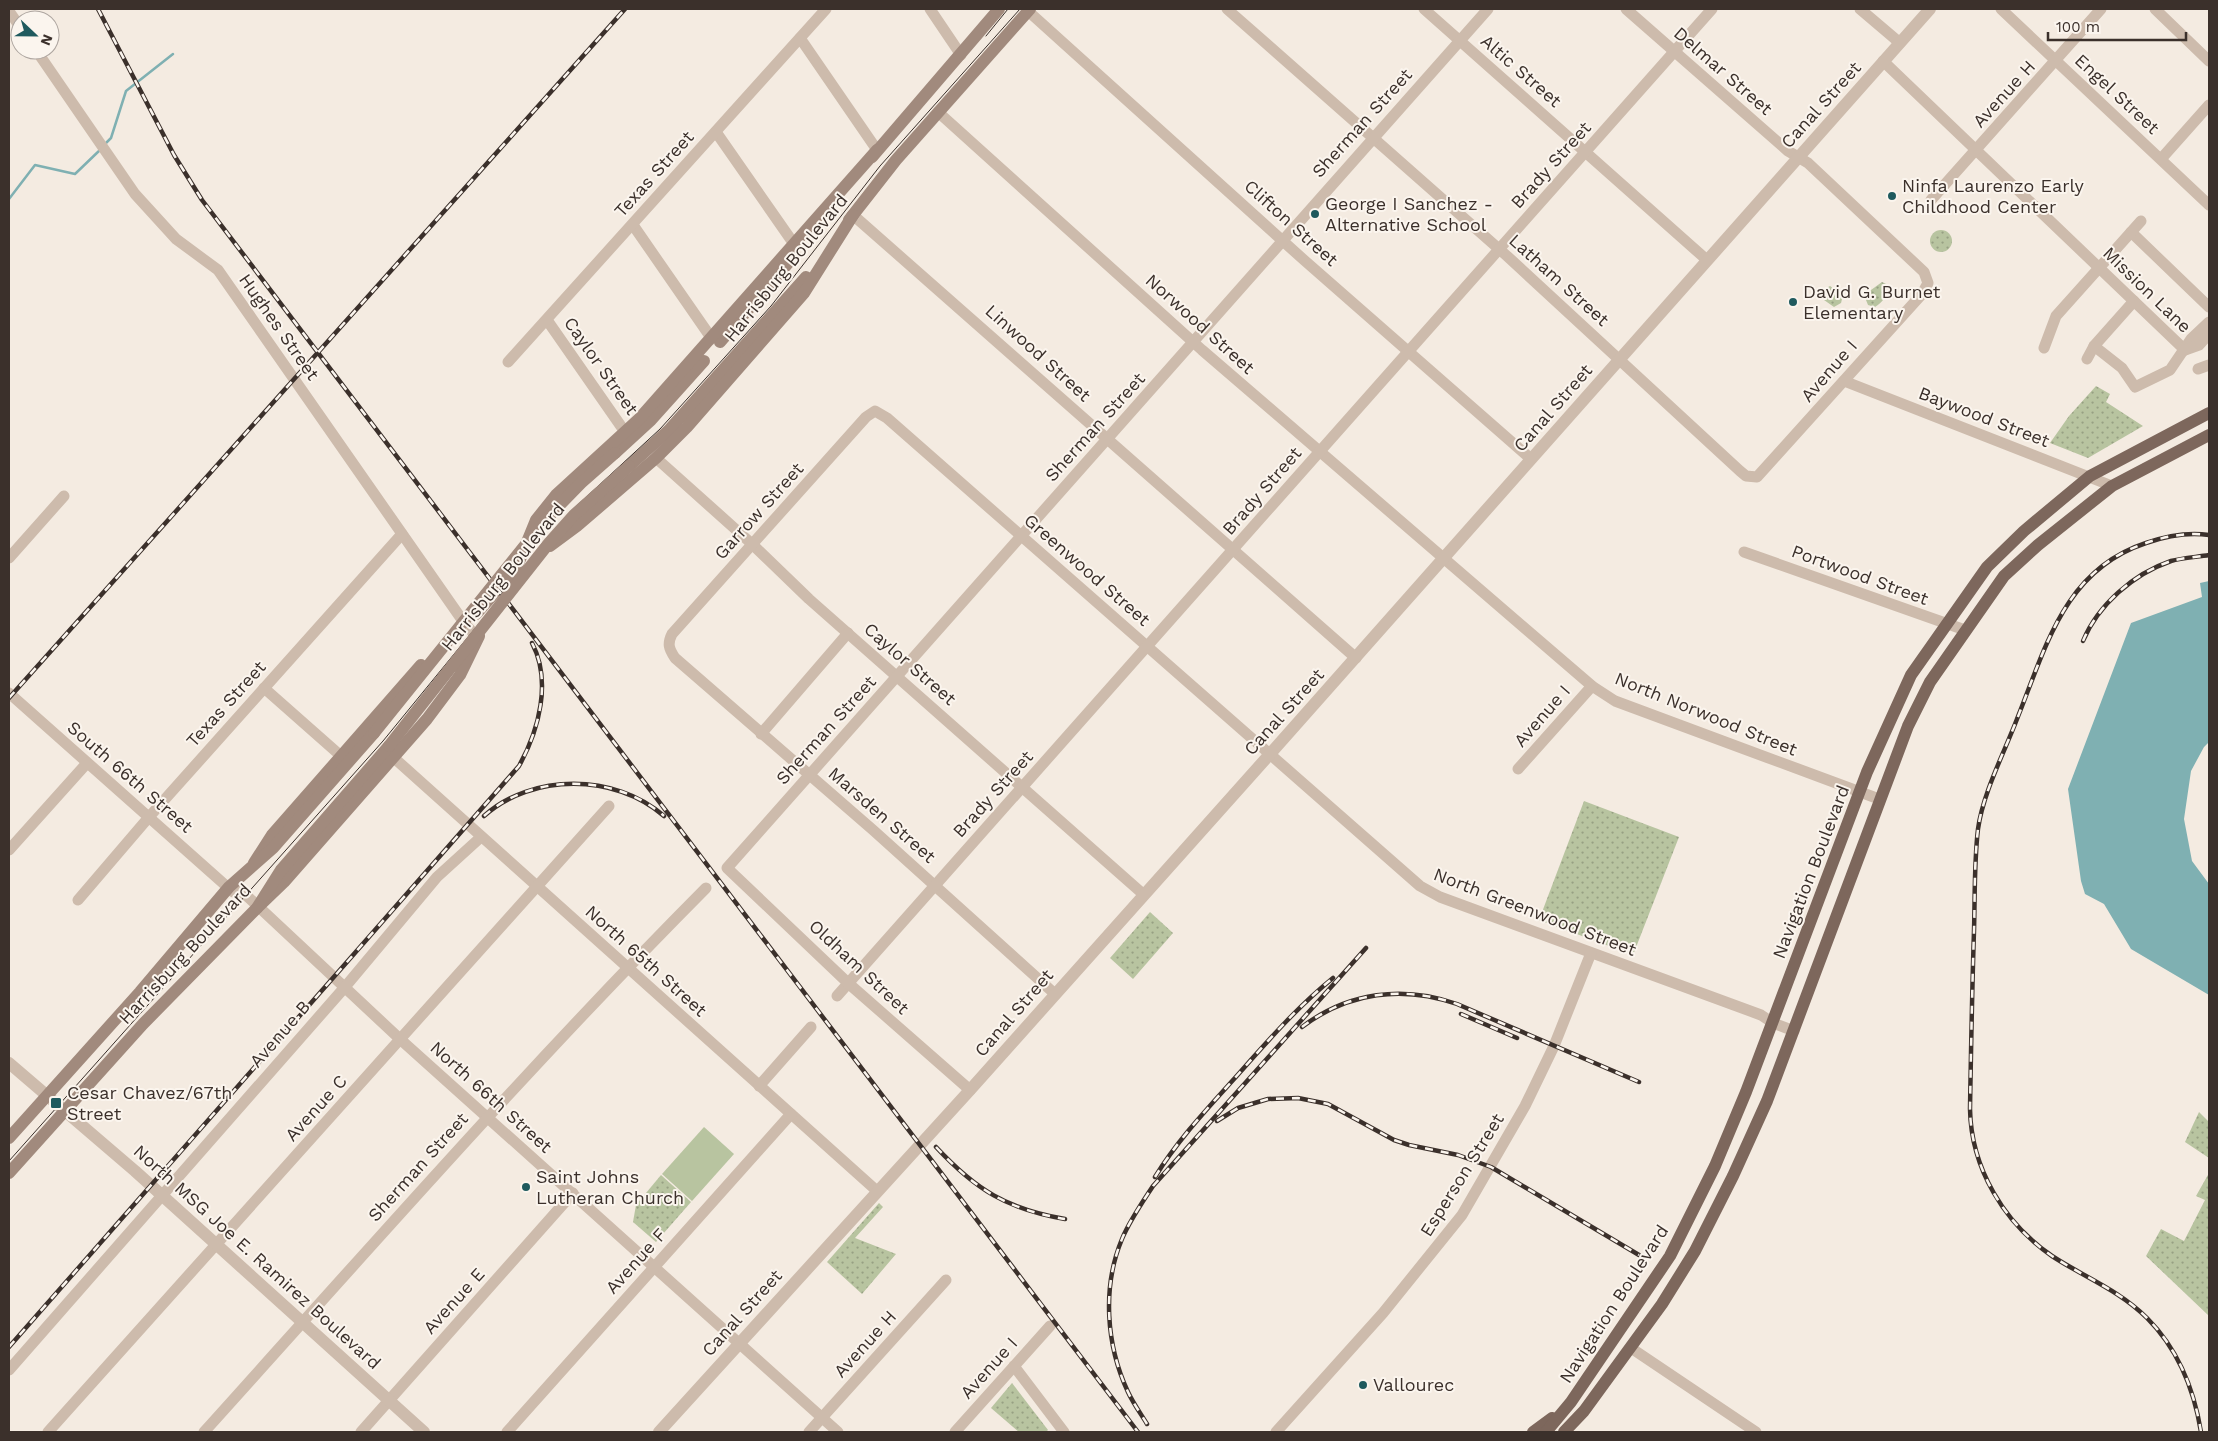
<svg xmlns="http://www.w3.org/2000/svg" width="2218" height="1441" font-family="'Work Sans',sans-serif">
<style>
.grass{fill:url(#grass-dots)}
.garden{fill:#b8c4a0}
.water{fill:#7fb0b2}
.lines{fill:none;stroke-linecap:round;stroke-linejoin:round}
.stream{stroke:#7fb0b2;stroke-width:2.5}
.minor{stroke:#cdbbac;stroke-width:11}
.tertiary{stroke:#cdbbac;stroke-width:12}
.secondary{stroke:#a18a7d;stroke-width:12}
.primary{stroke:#7d675c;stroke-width:12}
.tram{stroke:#3b302b;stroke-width:1}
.rail-casing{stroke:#3b302b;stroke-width:4.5}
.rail{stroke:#fbf5ee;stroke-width:2.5;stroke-dasharray:8;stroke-linecap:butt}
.secondary-bridge{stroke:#a18a7d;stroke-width:12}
.poi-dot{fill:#1f5a5e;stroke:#fbf5ee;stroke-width:2}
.labels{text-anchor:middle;stroke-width:4;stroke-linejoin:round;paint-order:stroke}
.street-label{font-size:18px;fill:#3b302b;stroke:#fbf5ee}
.poi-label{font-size:18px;fill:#3b302b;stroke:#fbf5ee;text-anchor:start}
</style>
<defs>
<pattern id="grass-dots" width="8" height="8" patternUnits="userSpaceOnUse" patternTransform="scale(1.25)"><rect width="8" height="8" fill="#b8c4a0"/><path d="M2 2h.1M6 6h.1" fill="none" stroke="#97a083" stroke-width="1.8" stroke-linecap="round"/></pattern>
</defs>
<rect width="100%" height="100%" fill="#f4ebe1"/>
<g class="grass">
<circle cx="1941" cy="241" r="11"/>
<path d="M1882,282L1886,284C1889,294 1883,302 1875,307L1868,305L1866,300L1871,290Z"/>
<polygon points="1830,286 1843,295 1841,303 1834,307 1824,300 1823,290"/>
<polygon points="2096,386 2110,394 2106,402 2143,426 2088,458 2050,443 2069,416"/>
<polygon points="1584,801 1679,837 1633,955 1539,920"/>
<polygon points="1150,912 1173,933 1133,979 1110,958"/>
<polygon points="2199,1112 2209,1122 2209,1158 2185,1142"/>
<polygon points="2209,1173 2209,1316 2146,1256 2161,1229 2184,1241 2205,1200 2196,1196"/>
<polygon points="661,1175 691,1202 656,1242 633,1222 636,1205"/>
<polygon points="879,1203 883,1207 855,1238 896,1254 862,1294 827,1262"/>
<polygon points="1012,1383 1048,1430 1046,1432 1019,1432 991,1408"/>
</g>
<polygon class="garden" points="704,1127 734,1154 692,1201 662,1174"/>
<polygon class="water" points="2209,581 2209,742 2204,747 2191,771 2184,819 2192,861 2209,884 2209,995 2131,949 2104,904 2085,894 2081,881 2068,789 2131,623 2202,597 2200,583"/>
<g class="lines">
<g class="stream">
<polyline points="104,145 111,138 126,91 173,54"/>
<polyline points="9,199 35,165 75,174 101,149"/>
</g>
<g class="minor">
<polyline points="930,9 961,55"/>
<polyline points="1227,9 1507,256 1740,471 1746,476 1757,477 1922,294 1928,283 1924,272 1808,163 1788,151 1626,9"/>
<polyline points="1424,9 1707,260"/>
<polyline points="1860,9 1900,43"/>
<polyline points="2001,9 2209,205"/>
<polyline points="2155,9 2209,61"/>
<polyline points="9,11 20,27"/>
<polyline points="1028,11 1304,260 1531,459"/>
<polyline points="800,38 877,150"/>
<polyline points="36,50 135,194 176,239 218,270 465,624 478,638"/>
<polyline points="1883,61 2185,350"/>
<polyline points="938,112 1202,350 1592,686 1615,701 1879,799"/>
<polyline points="716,132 794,244"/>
<polyline points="2161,159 2209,105"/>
<polyline points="1931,200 2101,9"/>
<polyline points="853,215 1356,658"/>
<polyline points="633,225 712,339"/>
<polyline points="2131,232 2209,307"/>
<polyline points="547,320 625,432"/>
<polyline points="2094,346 2122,368 2135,387 2170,370 2191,339 2209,322"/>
<polyline points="2044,348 2056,316 2141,221"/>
<polyline points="2185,350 2199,345 2209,334"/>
<polyline points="2087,359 2094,346 2134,301"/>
<polyline points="508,362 826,9"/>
<polyline points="2198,369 2209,365"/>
<polyline points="1844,381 2112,486"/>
<polyline points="656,458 752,544 809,599 1143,894"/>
<polyline points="1744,552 1965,630"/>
<polyline points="9,558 64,496"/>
<polyline points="264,688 341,756"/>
<polyline points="9,693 233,892"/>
<polyline points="761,734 848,633"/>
<polyline points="393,757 877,1191"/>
<polyline points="1518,769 1592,686"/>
<polyline points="9,850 87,763"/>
<polyline points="229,887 247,896 401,1040 838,1432"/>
<polyline points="78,900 149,817 402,534"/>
<path d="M1055,994L873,830L675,658C669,649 667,644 672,634L866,417L875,411L887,418L1420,886L1440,897L1761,1015L1773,1023L1794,1031"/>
<polyline points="837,996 1712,9"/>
<polyline points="759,1086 811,1027"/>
<polyline points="970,1090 848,983 727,868 1488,9"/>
<polyline points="1631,1348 1756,1432"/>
<polyline points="1014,1366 1064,1432"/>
<polyline points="9,1370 345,987 437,877 481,837"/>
<polyline points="48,1432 609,806"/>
<path d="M204,1432C369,1249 532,1063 706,888"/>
<polyline points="361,1432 573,1193"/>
<polyline points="507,1432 791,1114"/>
<polyline points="809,1432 946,1280"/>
<polyline points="955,1432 1050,1326"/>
<polyline points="1276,1432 1383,1313 1462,1215 1525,1106 1554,1046 1591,953"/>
</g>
<g class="tertiary">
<polyline points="9,1063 135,1171 424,1432"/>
<polyline points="659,1432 970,1090 1270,754 1930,9"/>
</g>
<g class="secondary">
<polyline points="872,157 999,9"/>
<polyline points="849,220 896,160 1030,9"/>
<polyline points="720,342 795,255"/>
<polyline points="615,453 651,420 704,361"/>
<polyline points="629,466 669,430 806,277"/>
<polyline points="550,546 577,526 656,458 687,427 804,293 853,215"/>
<polyline points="476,614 516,569 536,520 556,495 639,419 877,150"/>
<polyline points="254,863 272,835 421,665"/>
<polyline points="257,908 284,882 427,719 460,675 479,636"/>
<polyline points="9,1138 140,992 229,887 273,848 374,733"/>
<polyline points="9,1173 143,1024 257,908 281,870 389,746"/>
</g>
<g class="primary">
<polyline points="1533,1432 1552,1418"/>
<polyline points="1546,1432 1571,1402 1670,1256 1715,1166 1746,1092 1867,772 1911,675 1987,567 2024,531 2090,476 2209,413"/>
<polyline points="1564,1432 1584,1411 1662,1304 1695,1251 1733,1176 1767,1101 1908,726 1930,682 2004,576 2038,545 2112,486 2209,435"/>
</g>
<g class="tram">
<polyline points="986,36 1008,9"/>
<polyline points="9,1161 383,741 571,511 660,429 771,306 880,166 1020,9"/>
</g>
<defs>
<g id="rail">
<polyline points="98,9 174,155 202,200 1138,1432"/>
<path d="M2083,641C2098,605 2133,574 2171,561C2182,558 2197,557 2209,555"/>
<polyline points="9,698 625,9"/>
<path d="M484,816C532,773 615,773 664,816"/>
<polyline points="1461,1014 1517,1038"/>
<path d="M1302,1027C1348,992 1403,985 1457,1004L1639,1082"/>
<polyline points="1217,1121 1238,1108 1268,1099 1298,1098 1328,1104 1394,1140 1409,1145 1458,1155 1491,1167 1639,1255"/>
<path d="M936,1147C976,1190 1007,1209 1065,1219"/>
<path d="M1155,1177C1177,1141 1206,1110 1234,1079C1266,1043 1296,1008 1333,978"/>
<path d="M9,1347L519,766C539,730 552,681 532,643"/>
<path d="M1147,1424C1141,1414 1133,1403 1128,1392C1106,1345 1102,1287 1122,1239C1130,1220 1142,1203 1153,1186L1366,948"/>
<path d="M2201,1432C2194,1389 2178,1349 2147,1318C2119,1290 2084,1277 2052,1256C2004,1223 1971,1168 1970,1109C1971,1050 1972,991 1974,931C1975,898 1974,863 1978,829C1983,793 2004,753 2017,719C2046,647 2064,570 2146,543C2166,536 2188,532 2209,535"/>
</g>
</defs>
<use href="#rail" class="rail-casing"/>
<use href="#rail" class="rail"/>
<g class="secondary-bridge">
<polyline points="374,733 547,518 581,483 615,453"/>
<polyline points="389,746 549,543 574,515 629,466"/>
</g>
</g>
<g class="poi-dot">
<circle cx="1892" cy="196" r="5"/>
<circle cx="1315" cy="214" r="5"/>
<circle cx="1793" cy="302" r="5"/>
<rect x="50" y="1097" width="12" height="12" rx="2.5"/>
<circle cx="526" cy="1187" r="5"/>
<circle cx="1363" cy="1385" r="5"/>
</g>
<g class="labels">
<g class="street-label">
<text transform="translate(1521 71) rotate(41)" y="6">Altic Street</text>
<text transform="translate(1723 71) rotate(41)" y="6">Delmar Street</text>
<text transform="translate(2004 94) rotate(-48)" y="6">Avenue H</text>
<text transform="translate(2117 94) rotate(43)" y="6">Engel Street</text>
<text transform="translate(1821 105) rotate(-48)" y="6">Canal Street</text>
<text transform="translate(1362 123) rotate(-48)" y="6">Sherman Street</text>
<text transform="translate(1551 165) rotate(-48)" y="6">Brady Street</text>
<text transform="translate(654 174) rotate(-48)" y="6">Texas Street</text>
<text transform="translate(1291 223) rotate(42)" y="6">Clifton Street</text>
<text transform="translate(786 268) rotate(-51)" y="6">Harrisburg Boulevard</text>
<text transform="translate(1559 280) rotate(42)" y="6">Latham Street</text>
<text transform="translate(2147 290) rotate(44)" y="6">Mission Lane</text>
<text transform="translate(1200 324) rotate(42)" y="6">Norwood Street</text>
<text transform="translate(279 327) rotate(55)" y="6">Hughes Street</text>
<text transform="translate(1038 353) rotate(42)" y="6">Linwood Street</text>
<text transform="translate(601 366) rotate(55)" y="6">Caylor Street</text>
<text transform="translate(1829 371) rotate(-49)" y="6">Avenue I</text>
<text transform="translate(1553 408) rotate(-49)" y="6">Canal Street</text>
<text transform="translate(1984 417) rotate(21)" y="6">Baywood Street</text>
<text transform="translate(1095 427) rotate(-48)" y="6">Sherman Street</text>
<text transform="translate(1262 491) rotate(-49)" y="6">Brady Street</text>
<text transform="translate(759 511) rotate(-48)" y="6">Garrow Street</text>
<text transform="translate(1087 570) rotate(41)" y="6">Greenwood Street</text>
<text transform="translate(1860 575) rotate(20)" y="6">Portwood Street</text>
<text transform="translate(503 577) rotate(-51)" y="6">Harrisburg Boulevard</text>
<text transform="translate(910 664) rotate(41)" y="6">Caylor Street</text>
<text transform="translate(226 704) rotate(-48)" y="6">Texas Street</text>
<text transform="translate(1284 712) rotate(-48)" y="6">Canal Street</text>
<text transform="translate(1706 714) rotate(22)" y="6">North Norwood Street</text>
<text transform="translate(1542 716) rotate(-49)" y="6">Avenue I</text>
<text transform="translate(826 730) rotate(-48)" y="6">Sherman Street</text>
<text transform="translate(130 777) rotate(41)" y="6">South 66th Street</text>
<text transform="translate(993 794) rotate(-48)" y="6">Brady Street</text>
<text transform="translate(882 815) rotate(41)" y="6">Marsden Street</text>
<text transform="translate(1811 872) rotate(-69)" y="6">Navigation Boulevard</text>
<text transform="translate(1535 912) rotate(21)" y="6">North Greenwood Street</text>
<text transform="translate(185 954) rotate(-47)" y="6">Harrisburg Boulevard</text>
<text transform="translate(646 961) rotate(42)" y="6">North 65th Street</text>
<text transform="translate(859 967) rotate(43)" y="6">Oldham Street</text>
<text transform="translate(1014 1013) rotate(-49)" y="6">Canal Street</text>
<text transform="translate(280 1034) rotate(-49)" y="6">Avenue B</text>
<text transform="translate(491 1097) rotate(42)" y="6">North 66th Street</text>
<text transform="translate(316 1108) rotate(-48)" y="6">Avenue C</text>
<text transform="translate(418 1167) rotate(-48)" y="6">Sherman Street</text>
<text transform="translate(1462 1175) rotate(-58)" y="6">Esperson Street</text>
<text transform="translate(257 1257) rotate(42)" y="6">North MSG Joe E. Ramirez Boulevard</text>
<text transform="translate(636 1261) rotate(-48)" y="6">Avenue F</text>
<text transform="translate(454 1301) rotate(-48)" y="6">Avenue E</text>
<text transform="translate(1614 1304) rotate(-57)" y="6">Navigation Boulevard</text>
<text transform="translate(742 1313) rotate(-48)" y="6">Canal Street</text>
<text transform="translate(865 1344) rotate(-48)" y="6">Avenue H</text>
<text transform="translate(989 1368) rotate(-48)" y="6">Avenue I</text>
</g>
<g class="poi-label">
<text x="1902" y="192">Ninfa Laurenzo Early<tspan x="1902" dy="21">Childhood Center</tspan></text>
<text x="1325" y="210">George I Sanchez -<tspan x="1325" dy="21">Alternative School</tspan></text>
<text x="1803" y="298">David G. Burnet<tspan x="1803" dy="21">Elementary</tspan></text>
<text x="67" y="1099">Cesar Chavez/67th<tspan x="67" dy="21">Street</tspan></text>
<text x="536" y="1183">Saint Johns<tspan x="536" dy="21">Lutheran Church</tspan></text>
<text x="1373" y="1391">Vallourec</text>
</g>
</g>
<rect width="2218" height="1441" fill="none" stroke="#3b302b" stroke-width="20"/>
<g transform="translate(35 35) rotate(112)"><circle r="24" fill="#fbf5ee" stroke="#aea6a0"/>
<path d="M0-4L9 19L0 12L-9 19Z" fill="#1f5a5e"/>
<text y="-8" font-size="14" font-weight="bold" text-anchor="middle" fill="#3b302b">N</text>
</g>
<path d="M2048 32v8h138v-8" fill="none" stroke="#3b302b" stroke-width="2.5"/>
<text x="2056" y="32" font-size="15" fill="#3b302b" stroke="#fbf5ee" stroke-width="4" paint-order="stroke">100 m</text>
</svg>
